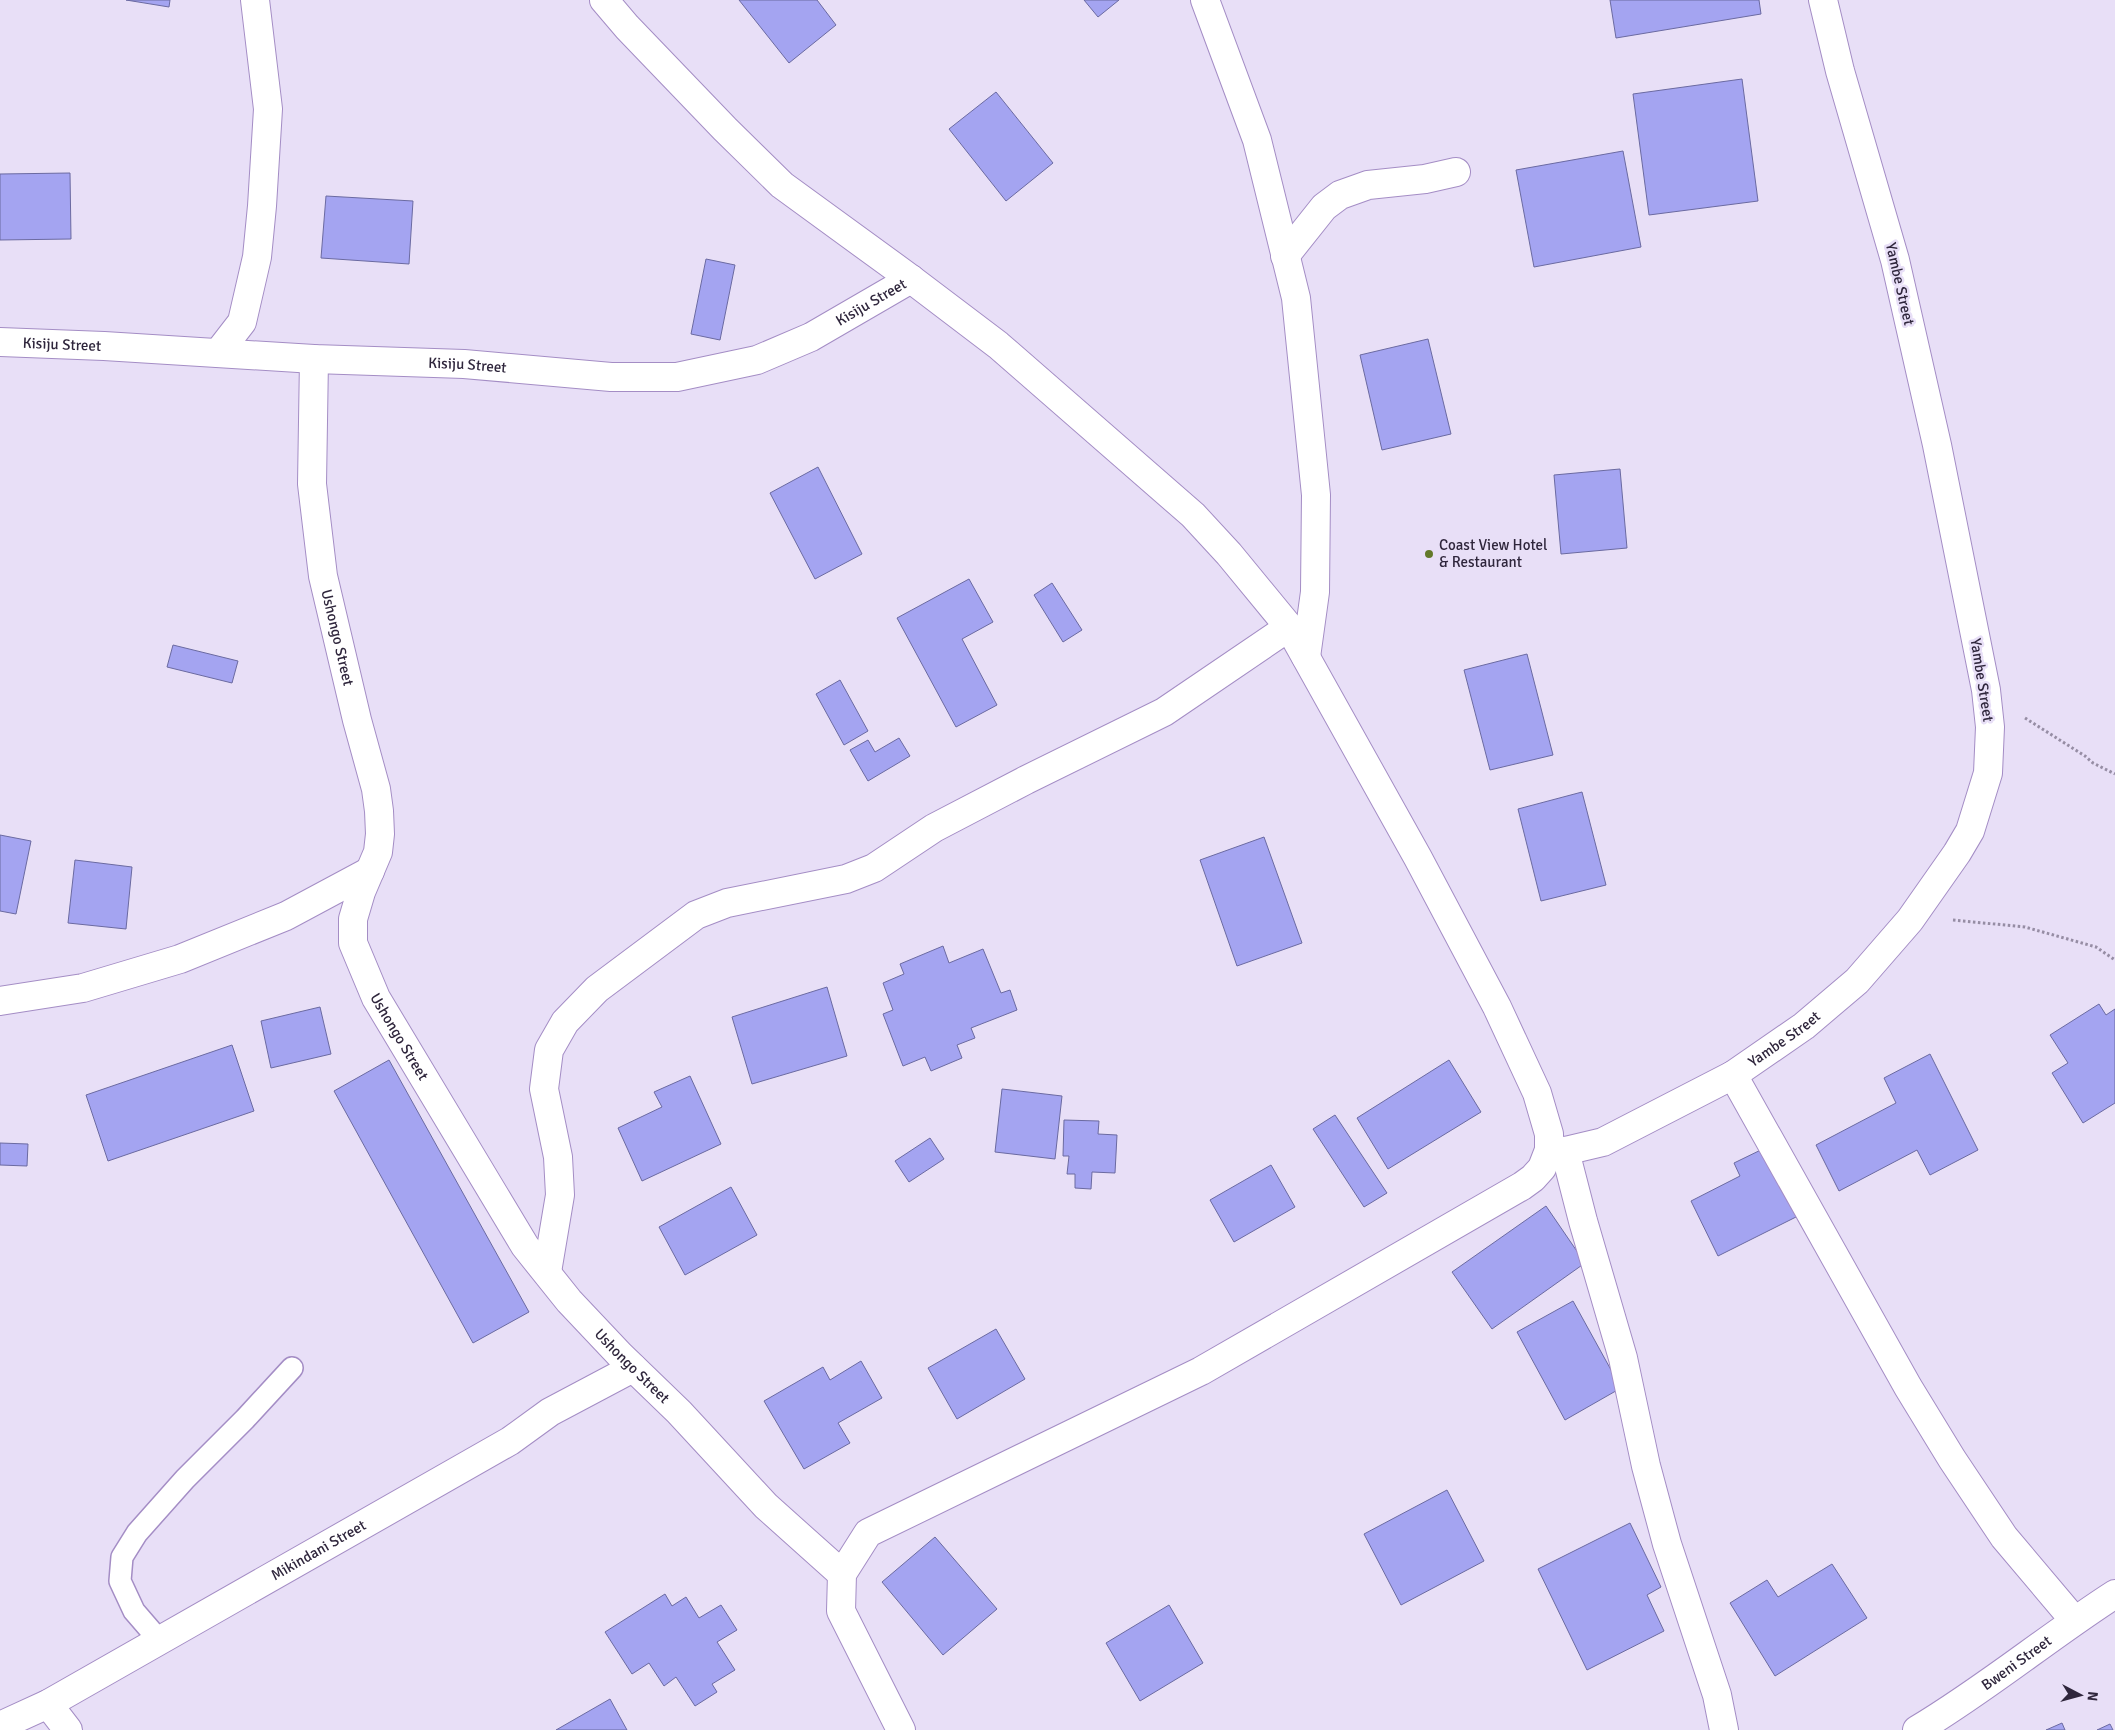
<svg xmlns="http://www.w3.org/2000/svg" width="2115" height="1730" font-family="Signika,sans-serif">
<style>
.building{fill:#a4a4f1;stroke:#6b6aa1}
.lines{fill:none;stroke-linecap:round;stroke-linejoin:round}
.lane-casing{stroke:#a48dc5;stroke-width:24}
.street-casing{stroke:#a48dc5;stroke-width:30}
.path{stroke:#968da4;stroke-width:3;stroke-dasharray:2.5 2.5;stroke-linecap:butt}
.lane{stroke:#fff;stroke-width:21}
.street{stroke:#fff;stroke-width:28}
.poi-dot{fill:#63792a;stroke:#e8dff7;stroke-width:2}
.labels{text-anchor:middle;stroke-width:5;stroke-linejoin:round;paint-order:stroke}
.street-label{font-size:15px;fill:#2f263c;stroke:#e8dff7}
.poi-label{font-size:15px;fill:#2f263c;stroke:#e8dff7;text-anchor:start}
</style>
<rect width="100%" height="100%" fill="#e8dff7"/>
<g class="building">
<polygon points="126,0 170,0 169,7"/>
<polygon points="739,0 817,0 836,25 789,63"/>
<polygon points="1084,0 1119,0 1098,17"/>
<polygon points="1610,0 1759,0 1761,14 1616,38"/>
<polygon points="1742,79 1758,201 1649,215 1633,94"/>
<polygon points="996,92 1053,163 1006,201 949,129"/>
<polygon points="1623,151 1641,247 1534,267 1516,170"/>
<polygon points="70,173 71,239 0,240 0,174"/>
<polygon points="326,196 413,201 409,264 321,258"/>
<polygon points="706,259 735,265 720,340 691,334"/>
<polygon points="1428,339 1451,434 1382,450 1360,355"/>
<polygon points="818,467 862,554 815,579 770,493"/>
<polygon points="1620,469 1627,548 1561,554 1554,475"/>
<polygon points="969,579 993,622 962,639 997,705 956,727 897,618"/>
<polygon points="1052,583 1082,630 1063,642 1034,595"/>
<polygon points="173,645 238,661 232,683 167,667"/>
<polygon points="1527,654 1553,755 1490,770 1464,670"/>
<polygon points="840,680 868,731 844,745 816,694"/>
<polygon points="899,738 910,756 868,781 850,750 868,740 875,752"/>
<polygon points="1582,792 1606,885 1541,901 1518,809"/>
<polygon points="0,835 31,841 16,914 0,911"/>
<polygon points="1264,837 1302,943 1237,966 1200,860"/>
<polygon points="75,860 132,867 126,929 68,923"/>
<polygon points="943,946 949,963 983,949 1001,993 1010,990 1017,1010 971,1028 975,1038 957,1045 962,1058 931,1071 925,1057 903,1066 883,1014 893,1010 883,983 904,974 900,964"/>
<polygon points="827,987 847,1056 752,1084 732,1017"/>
<polygon points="2099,1004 2106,1015 2115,1009 2115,1103 2083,1123 2052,1073 2068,1063 2050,1035"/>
<polygon points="320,1007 331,1054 271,1068 261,1021"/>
<polygon points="232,1045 254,1111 108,1161 86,1095"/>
<polygon points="1930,1054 1978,1150 1930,1175 1917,1150 1839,1191 1816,1145 1896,1103 1884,1078"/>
<polygon points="389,1060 529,1312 473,1343 334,1091"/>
<polygon points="1449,1060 1481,1112 1388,1169 1357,1118"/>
<polygon points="690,1076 721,1144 642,1181 618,1128 662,1107 654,1092"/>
<polygon points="1002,1089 1062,1096 1055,1159 995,1152"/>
<polygon points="1335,1115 1387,1193 1364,1207 1313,1129"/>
<polygon points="1064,1120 1099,1121 1098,1134 1117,1135 1115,1173 1092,1172 1091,1189 1075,1188 1075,1174 1067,1174 1069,1156 1063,1156"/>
<polygon points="930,1138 944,1159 909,1182 895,1161"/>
<polygon points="0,1143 28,1144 27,1166 0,1165"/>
<polygon points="1769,1146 1802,1214 1718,1256 1691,1201 1740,1176 1734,1163"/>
<polygon points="1271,1165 1295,1207 1234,1242 1210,1200"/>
<polygon points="731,1187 757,1235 685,1275 659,1227"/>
<polygon points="1546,1206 1585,1263 1492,1329 1452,1272"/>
<polygon points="1573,1301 1621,1388 1565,1420 1517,1332"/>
<polygon points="996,1329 1025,1379 957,1419 928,1368"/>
<polygon points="861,1361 882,1398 838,1423 850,1443 804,1469 764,1401 823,1367 830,1380"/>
<polygon points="1447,1490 1484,1561 1401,1605 1364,1534"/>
<polygon points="1630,1523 1661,1587 1647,1595 1664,1631 1587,1670 1538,1569"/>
<polygon points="935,1537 997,1609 943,1655 882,1582"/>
<polygon points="1832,1564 1867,1618 1775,1676 1730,1603 1767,1580 1778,1597"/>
<polygon points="665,1594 672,1606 686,1597 699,1618 721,1605 737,1630 717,1642 735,1670 712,1684 717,1692 695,1706 676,1677 664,1686 649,1663 632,1674 605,1632"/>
<polygon points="1169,1605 1203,1663 1140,1701 1106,1643"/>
<polygon points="610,1699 627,1730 556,1730"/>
<polygon points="2062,1723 2065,1730 2046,1730"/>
<polygon points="2110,1724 2113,1730 2097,1730"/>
</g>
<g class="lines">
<defs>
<polyline id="lane" points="159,1640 134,1611 120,1581 122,1557 137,1533 185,1479 245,1419 292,1368"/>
<g id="street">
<polyline points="604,0 627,27 725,129 782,185 911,279 998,345 1193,515 1229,554 1289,627 1418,858 1497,1007 1537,1093 1549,1134 1549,1150 1542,1168 1533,1178 1522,1186 1201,1371 868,1533 842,1574 841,1611 901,1730"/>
<polyline points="1205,0 1257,140 1296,298 1316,495 1315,592 1306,657"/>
<polyline points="1285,256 1324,207 1340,195 1368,185 1425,179 1456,172"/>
<path id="s1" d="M0,342L104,346L314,359L464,364L611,377H677L757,360L811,337L911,279"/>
<polyline points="218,353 242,322 257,257 262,206 268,109 255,0"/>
<path id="s2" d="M314,359L312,484L323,576L357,720L376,789L379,811L380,834L378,852L361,892L353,919V943L376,998L525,1246L569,1301L620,1355L679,1412L766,1506L842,1574"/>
<polyline points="0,1001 83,988 180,959 286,916 370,871"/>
<polyline points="1733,1075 1908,1387 1952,1459 2004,1537 2074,1620"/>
<path id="s3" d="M1549,1150L1565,1151L1603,1142L1733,1075L1804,1026L1857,981L1910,920L1957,853L1970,831L1988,773L1990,727L1986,690L1937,445L1895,260L1840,71L1823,0"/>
<polyline points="1565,1151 1583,1221 1623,1358 1646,1466 1667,1544 1717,1695 1724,1730"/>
<polyline points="547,1272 560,1195 558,1157 544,1089 549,1050 565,1022 597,989 696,915 727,903 846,879 874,868 934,828 1026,780 1164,712 1289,627"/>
<polyline points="48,1704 68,1730"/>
<path id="s4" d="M0,1726L48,1704L510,1441L550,1412L633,1368"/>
<path id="s5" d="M1917,1730C1986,1689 2048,1637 2115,1594"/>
</g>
</defs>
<use href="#lane" class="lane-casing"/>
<use href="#street" class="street-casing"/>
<g class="path">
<polyline points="2025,718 2085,756 2093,763 2115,774"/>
<polyline points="1953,920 2025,927 2096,947 2115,960"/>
</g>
<use href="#lane" class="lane"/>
<use href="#street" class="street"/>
</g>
<circle class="poi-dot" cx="1429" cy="554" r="5"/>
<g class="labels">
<g class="street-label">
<text transform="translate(1900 284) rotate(77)" y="5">Yambe Street</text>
<text dy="5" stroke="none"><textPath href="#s1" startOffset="888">Kisiju Street</textPath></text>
<text dy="5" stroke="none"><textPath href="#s1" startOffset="62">Kisiju Street</textPath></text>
<text dy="5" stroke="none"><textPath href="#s1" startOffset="468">Kisiju Street</textPath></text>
<text dy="5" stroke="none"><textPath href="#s2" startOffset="281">Ushongo Street</textPath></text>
<text transform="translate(1982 680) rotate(81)" y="5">Yambe Street</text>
<text dy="5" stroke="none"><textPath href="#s2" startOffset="701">Ushongo Street</textPath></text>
<text dy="5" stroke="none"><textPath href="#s3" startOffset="264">Yambe Street</textPath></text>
<text dy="5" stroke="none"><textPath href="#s2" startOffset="1106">Ushongo Street</textPath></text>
<text dy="5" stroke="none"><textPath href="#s4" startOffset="364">Mikindani Street</textPath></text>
<text dy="5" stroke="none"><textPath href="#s5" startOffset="120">Bweni Street</textPath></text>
</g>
<g class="poi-label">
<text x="1439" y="550">Coast View Hotel<tspan x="1439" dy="17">&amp; Restaurant</tspan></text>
</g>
</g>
<g transform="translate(2080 1695) rotate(96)" stroke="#e8dff7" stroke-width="4" paint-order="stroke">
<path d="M0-4L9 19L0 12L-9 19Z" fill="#2f263c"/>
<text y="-8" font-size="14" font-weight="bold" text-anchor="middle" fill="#2f263c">N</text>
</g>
</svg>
